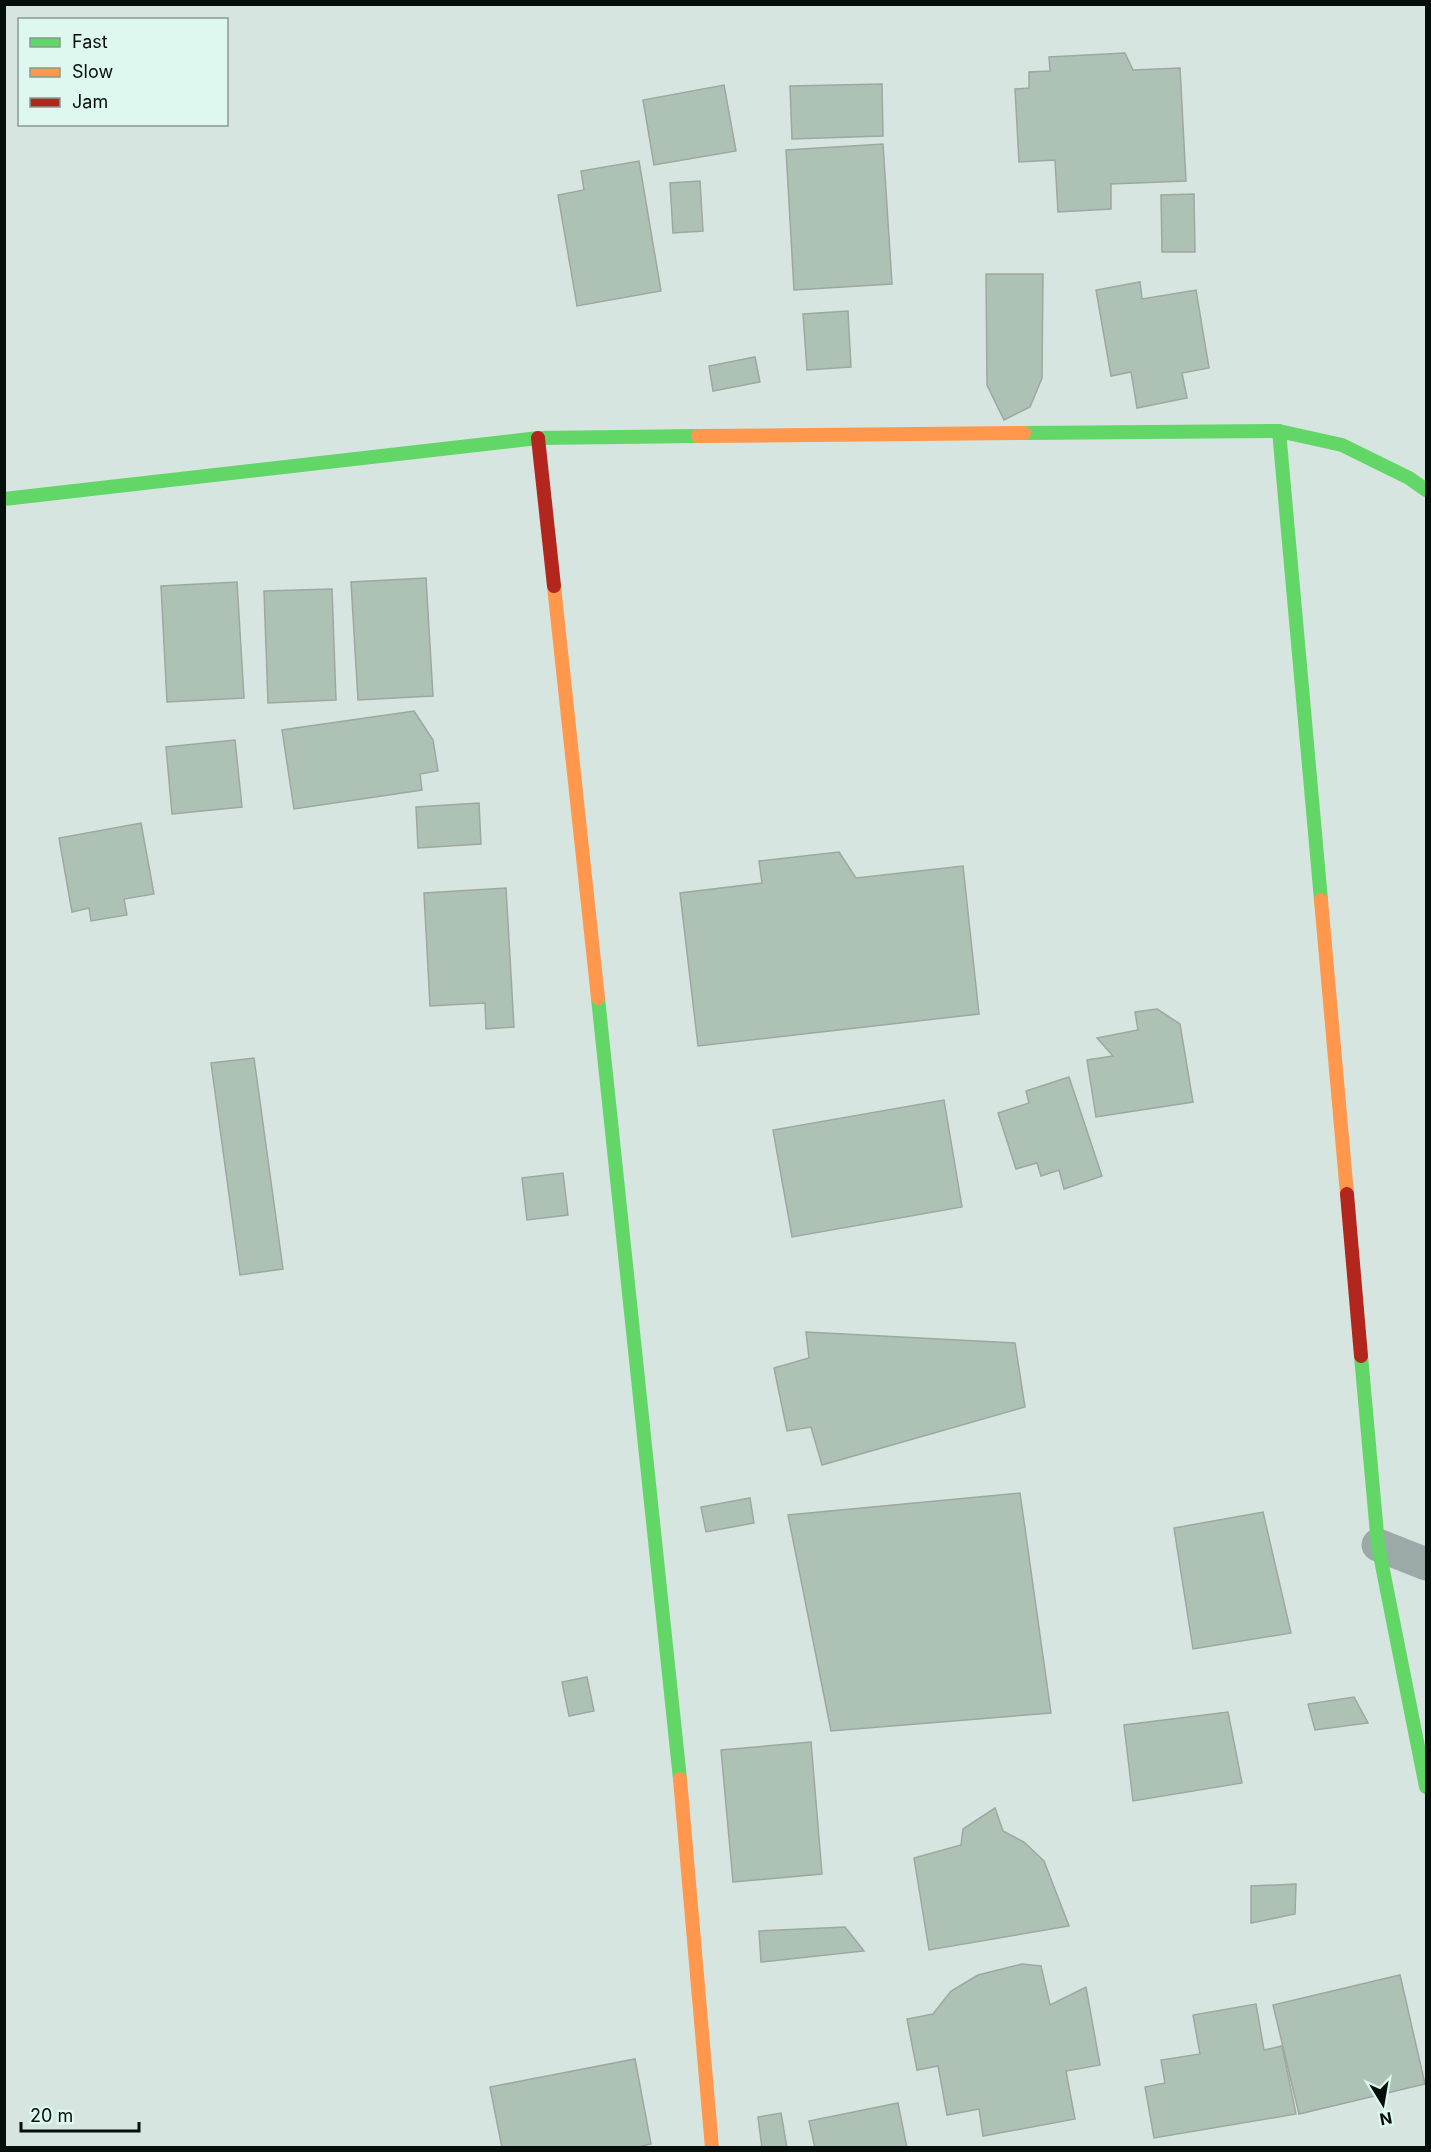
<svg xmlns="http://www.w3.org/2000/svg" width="1431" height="2152" font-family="Inter,sans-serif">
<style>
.building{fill:#adc2b5;stroke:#9ea7a2;stroke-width:1.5}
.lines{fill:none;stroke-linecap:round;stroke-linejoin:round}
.street{stroke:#9baaa9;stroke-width:33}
.fast{stroke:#63d668;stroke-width:14}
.slow{stroke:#ff974d;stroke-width:14}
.jam{stroke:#b3261e;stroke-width:14}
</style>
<rect width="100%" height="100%" fill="#d7e5e0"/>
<g class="building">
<polygon points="1125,53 1133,70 1180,68 1186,181 1111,184 1111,209 1058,212 1055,160 1019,162 1015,89 1029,88 1029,72 1050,71 1049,57"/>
<polygon points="882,84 883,136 792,139 790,86"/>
<polygon points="724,85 736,151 654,165 643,100"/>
<polygon points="883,144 892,284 794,290 786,150"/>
<polygon points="639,161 661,291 577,306 558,195 584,190 581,171"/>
<polygon points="700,181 703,231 673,233 670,183"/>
<polygon points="1194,194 1195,252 1162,252 1161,195"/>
<polygon points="986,274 1043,274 1042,378 1030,407 1004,420 987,385"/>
<polygon points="1140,282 1142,299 1196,290 1209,368 1182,373 1187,398 1137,408 1131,372 1111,376 1096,290"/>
<polygon points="848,311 851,367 807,370 803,314"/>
<polygon points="755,357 760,382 713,391 709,366"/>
<polygon points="426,578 433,696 358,700 351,582"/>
<polygon points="237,582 244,698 167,702 161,586"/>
<polygon points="332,589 336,700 268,703 264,591"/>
<polygon points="414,711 433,740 438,771 420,774 422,790 294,809 282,730"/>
<polygon points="235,740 242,807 172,814 166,747"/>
<polygon points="479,803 481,844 418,848 416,807"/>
<polygon points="141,823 154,894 124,899 127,915 91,921 89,908 72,912 59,838"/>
<polygon points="839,852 856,878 963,866 979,1014 698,1046 680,893 762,883 759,861"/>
<polygon points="506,888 514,1027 486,1029 485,1003 430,1006 424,893"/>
<polygon points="1157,1009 1180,1024 1193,1102 1096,1117 1087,1060 1113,1056 1097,1038 1138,1030 1135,1012"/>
<polygon points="254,1058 283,1269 240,1275 211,1063"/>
<polygon points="1069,1077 1102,1176 1064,1189 1059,1170 1041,1176 1037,1163 1016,1169 998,1113 1029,1103 1026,1091"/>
<polygon points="944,1100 962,1207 792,1237 773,1130"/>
<polygon points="563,1173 568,1215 527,1220 522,1178"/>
<polygon points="806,1332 1015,1343 1025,1407 822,1465 811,1427 787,1431 774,1368 809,1358"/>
<polygon points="1020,1493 1051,1713 831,1731 788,1515"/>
<polygon points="750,1498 754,1523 706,1532 701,1507"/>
<polygon points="1263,1512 1291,1633 1193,1649 1174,1528"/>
<polygon points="587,1677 594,1711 569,1716 562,1682"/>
<polygon points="1354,1697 1368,1723 1315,1730 1308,1704"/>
<polygon points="1228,1712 1242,1783 1133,1801 1124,1725"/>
<polygon points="811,1742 822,1874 733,1882 721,1750"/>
<polygon points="995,1808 1003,1831 1024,1842 1044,1861 1069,1926 929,1950 914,1858 961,1845 963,1829"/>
<polygon points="1296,1884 1295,1914 1251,1923 1251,1886"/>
<polygon points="845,1927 864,1951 761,1962 759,1931"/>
<polygon points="1022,1964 1041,1966 1050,2005 1086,1987 1100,2065 1066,2071 1075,2119 983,2136 979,2109 947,2115 938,2066 917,2070 907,2019 933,2014 951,1991 978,1975"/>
<polygon points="1400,1975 1425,2084 1299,2114 1273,2005"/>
<polygon points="1256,2004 1264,2050 1282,2046 1296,2114 1154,2138 1145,2087 1165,2083 1161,2060 1200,2054 1193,2015"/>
<polygon points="635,2059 651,2144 633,2148 502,2148 490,2087"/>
<polygon points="898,2103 907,2148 815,2148 809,2121"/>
<polygon points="781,2113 787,2148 762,2148 758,2117"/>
</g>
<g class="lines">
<polyline class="street" points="1378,1545 1426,1564"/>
<g class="fast">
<polyline points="1279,431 1321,900"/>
<polyline points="1024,433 1279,431 1342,445 1409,478 1426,490"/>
<polyline points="4,499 538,438 698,436"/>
<polyline points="598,998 680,1779"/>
<polyline points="1361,1356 1378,1545 1426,1787"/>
</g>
<g class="slow">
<polyline points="698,436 1024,433"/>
<polyline points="554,586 598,998"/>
<polyline points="1321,900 1347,1194"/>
<polyline points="680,1779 712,2148"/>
</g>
<g class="jam">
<polyline points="538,438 554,586"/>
<polyline points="1347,1194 1361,1356"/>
</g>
</g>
<rect width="1431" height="2152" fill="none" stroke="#060e0c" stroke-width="12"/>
<rect x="18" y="18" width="210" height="108" fill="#def8ef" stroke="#889a94" stroke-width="1.5"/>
<rect x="30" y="38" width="30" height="9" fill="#63d668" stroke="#889a94" stroke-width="1.5"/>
<text x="72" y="48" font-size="18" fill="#060e0c">Fast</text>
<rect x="30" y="68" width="30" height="9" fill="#ff974d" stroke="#889a94" stroke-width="1.5"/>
<text x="72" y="78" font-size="18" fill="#060e0c">Slow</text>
<rect x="30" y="98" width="30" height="9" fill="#b3261e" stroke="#889a94" stroke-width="1.5"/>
<text x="72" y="108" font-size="18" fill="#060e0c">Jam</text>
<g transform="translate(1383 2104) rotate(169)" stroke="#def8ef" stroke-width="4.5" paint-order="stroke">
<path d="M0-4.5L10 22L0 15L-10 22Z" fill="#060e0c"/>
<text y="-9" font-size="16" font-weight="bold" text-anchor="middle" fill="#060e0c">N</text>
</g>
<path d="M21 2122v9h118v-9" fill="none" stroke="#060e0c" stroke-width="3"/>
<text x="30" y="2122" font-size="18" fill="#060e0c" stroke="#def8ef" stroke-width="4.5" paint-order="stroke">20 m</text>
</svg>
